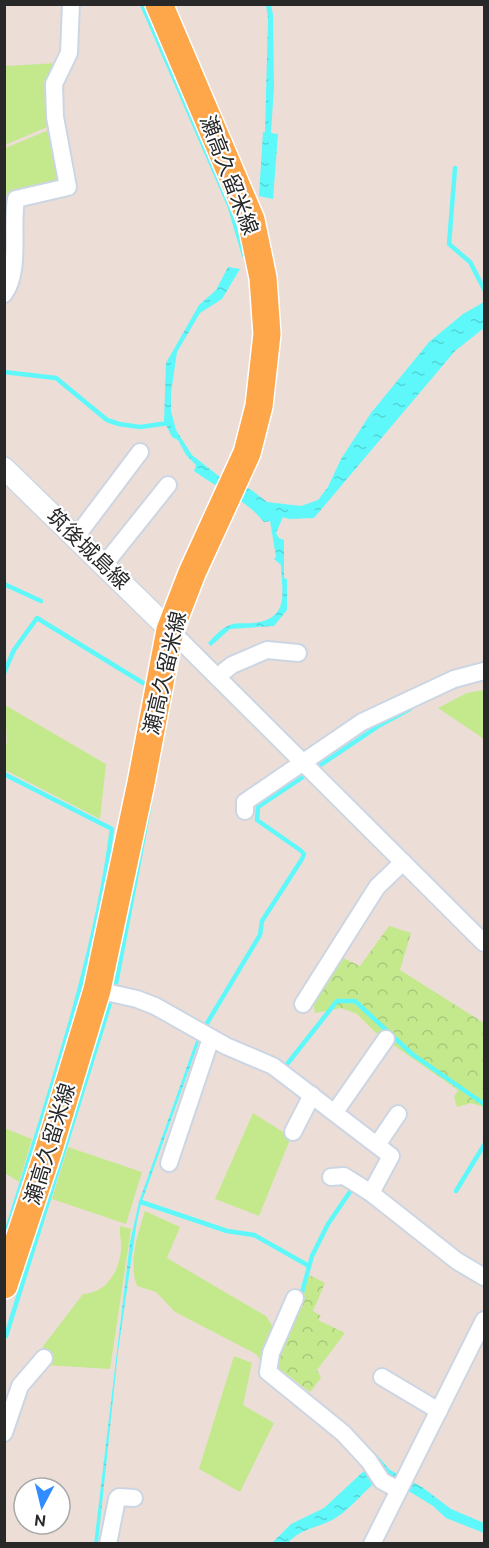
<svg xmlns="http://www.w3.org/2000/svg" width="489" height="1548" font-family="Ubuntu,'Noto Sans JP',sans-serif">
<style>
.grass{fill:#c4e98d}
.forest{fill:url(#forest-crowns)}
.water{fill:url(#water-ripples)}
.lines{fill:none;stroke-linecap:round;stroke-linejoin:round}
.stream{stroke:#5ef8fa;stroke-width:4.5}
.minor-casing{stroke:#ccd6e3;stroke-width:20}
.tertiary-casing{stroke:#ccd6e3;stroke-width:24}
.primary-casing{stroke:#fff;stroke-width:30}
.minor{stroke:#fff;stroke-width:16}
.tertiary{stroke:#fff;stroke-width:21}
.primary{stroke:#fea64a;stroke-width:27}
.labels{text-anchor:middle;stroke-width:4.5;stroke-linejoin:round;paint-order:stroke}
.street-label{font-size:21px;fill:#282828;stroke:#fff}
</style>
<defs>
<pattern id="forest-crowns" width="20" height="18" patternUnits="userSpaceOnUse" patternTransform="scale(1.5)"><rect width="20" height="18" fill="#c4e98d"/><path d="M2 6a3 3 0 1 1 6 0M12 15a3 3 0 1 1 6 0" fill="none" stroke="#a8c87a"/></pattern>
<pattern id="water-ripples" width="26" height="14" patternUnits="userSpaceOnUse" patternTransform="scale(1.5)"><rect width="26" height="14" fill="#5ef8fa"/><path d="M2 4q2-2 4 0t4 0M15 11q2-2 4 0t4 0" fill="none" stroke="#52d5d6"/></pattern>
</defs>
<rect width="100%" height="100%" fill="#ecded7"/>
<g class="grass">
<polygon points="58,63 52,125 5,145 5,66"/>
<polygon points="54,128 65,184 7,196 5,189 5,148"/>
<polygon points="484,690 484,739 438,708 467,693"/>
<polygon points="5,705 106,764 100,819 5,770 5,750 7,741"/>
<polygon points="253,1113 291,1137 259,1216 215,1199"/>
<polygon points="4,1128 32,1139 19,1182 5,1173"/>
<polygon points="68,1147 142,1172 126,1224 52,1199"/>
<path d="M145,1211L180,1227L167,1258L266,1316L273,1327L260,1360L256,1354L175,1312L156,1292L137,1286C128,1263 138,1233 145,1211Z"/>
<path d="M120,1226L131,1229L110,1369L44,1365L40,1354L44,1345L83,1294C106,1293 119,1272 121,1250C122,1242 119,1234 120,1226Z"/>
<polygon points="234,1356 252,1363 243,1405 274,1423 240,1492 199,1469"/>
</g>
<g class="forest">
<polygon points="389,926 411,933 400,970 484,1023 484,1107 471,1103 457,1107 454,1097 458,1090 376,1033 357,1014 341,1008 315,1013 313,1001 339,956 360,966"/>
<polygon points="309,1275 325,1283 313,1311 321,1316 318,1320 345,1333 317,1370 321,1378 310,1392 277,1367 279,1355 300,1309"/>
</g>
<g class="water">
<polygon points="266,5 271,5 273,15 274,87 271,133 278,134 273,199 259,196 263,132 265,132 268,19"/>
<path d="M228,267L240,269L222,299L200,313L177,352L171,393V411L176,430L192,455L220,477L250,489L267,502L301,506L318,500L328,487L341,459L371,413L429,342L463,314L484,302V328L455,351L314,518L289,519L283,517L276,533L279,538L284,540V578L287,579V610L274,626L230,629L211,646L208,643C214,637 221,628 230,625C237,622 246,624 253,623C290,619 282,593 281,565L274,559L276,557L270,521L264,522C243,497 220,490 194,471L196,465L186,455L178,440L172,437L164,421L166,363L199,305L216,290Z"/>
<polygon points="197,1038 200,1039 141,1204 137,1221 118,1352 98,1543 94,1544 130,1242 139,1202"/>
<path d="M335,1417L377,1455L390,1470L422,1487L451,1509L484,1523V1533L446,1518L433,1506L384,1476C365,1488 353,1508 334,1519C318,1528 299,1529 288,1543L271,1544L291,1524L324,1508L366,1469Z"/>
</g>
<g class="lines">
<g class="stream">
<polyline points="142,4 230,207 244,255"/>
<polyline points="455,168 449,244 470,262 484,289"/>
<polyline points="4,372 56,378 107,420 119,424 140,427 169,423"/>
<polyline points="4,584 41,601"/>
<polyline points="4,673 14,650 37,618 143,683"/>
<polyline points="316,768 380,725 410,709"/>
<path d="M4,774L112,829C94,969 45,1105 4,1240"/>
<polyline points="115,989 150,803"/>
<polyline points="203,1030 260,935 262,921 302,859 304,854 300,850 257,820 258,807 309,773"/>
<polyline points="288,1063 337,1001 355,1001 412,1054 484,1104"/>
<polyline points="456,1191 484,1145"/>
<polyline points="141,1202 227,1231 254,1235 309,1266"/>
<polyline points="301,1296 312,1256 328,1224 354,1186"/>
<polyline points="6,1336 111,1000"/>
</g>
<defs>
<g id="minor">
<path d="M4,294C21,271 11,227 16,199L68,187L55,117L54,84L69,53L71,4"/>
<polyline points="76,537 140,452"/>
<polyline points="104,565 168,485"/>
<polyline points="170,630 484,943"/>
<polyline points="217,677 232,665 267,650 298,653"/>
<polyline points="245,811 245,802 362,722 454,679 484,671"/>
<polyline points="97,990 137,999 155,1006 226,1046 273,1066 391,1156 371,1193 457,1261 484,1277"/>
<polyline points="303,1004 377,887 403,862"/>
<polyline points="335,1112 386,1039"/>
<polyline points="293,1132 312,1095"/>
<polyline points="377,1145 398,1114"/>
<polyline points="169,1163 211,1038"/>
<polyline points="331,1177 344,1176 371,1193"/>
<polyline points="295,1298 271,1353 268,1372 343,1433 369,1461 382,1481 399,1490"/>
<polyline points="382,1377 439,1411"/>
<polyline points="4,1433 20,1386 44,1358"/>
<polyline points="108,1544 117,1499 119,1497 134,1498"/>
<polyline points="372,1544 484,1320"/>
</g>
<polyline id="tertiary" points="4,468 170,630"/>
<polyline id="primary" points="4,1285 49,1149 97,990 141,783 170,630 192,573 247,453 259,406 267,334 263,278 251,220 159,4"/>
</defs>
<use href="#minor" class="minor-casing"/>
<use href="#tertiary" class="tertiary-casing"/>
<use href="#primary" class="primary-casing"/>
<use href="#minor" class="minor"/>
<use href="#tertiary" class="tertiary"/>
<use href="#primary" class="primary"/>
</g>
<g class="labels">
<g class="street-label">
<text transform="translate(229 175) rotate(69)" y="7">瀬高久留米線</text>
<text transform="translate(88 549) rotate(44)" y="7">筑後城島線</text>
<text transform="translate(165 673) rotate(-77)" y="7">瀬高久留米線</text>
<text transform="translate(50 1144) rotate(-73)" y="7">瀬高久留米線</text>
</g>
</g>
<rect width="489" height="1548" fill="none" stroke="#282828" stroke-width="12"/>
<g transform="translate(42 1506) rotate(187)"><circle r="28" fill="#ffffff" stroke="#a9a9a9" stroke-width="1.5"/>
<path d="M0-4.5L10 22L0 15L-10 22Z" fill="#318cff"/>
<text y="-9" font-size="16" font-weight="bold" text-anchor="middle" fill="#282828">N</text>
</g>
</svg>
